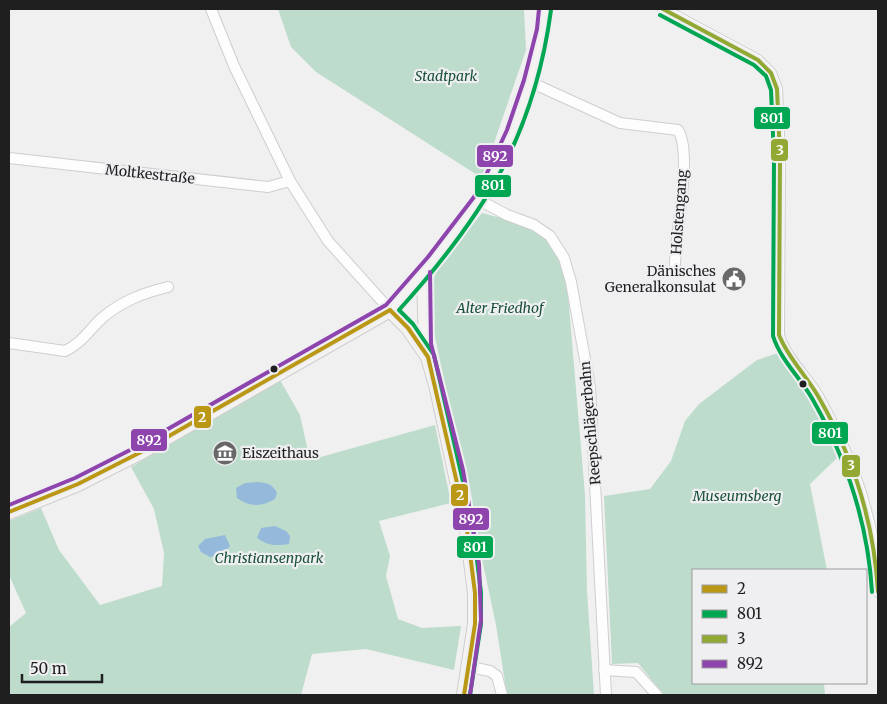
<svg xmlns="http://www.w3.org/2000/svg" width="887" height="704" font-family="Merriweather,serif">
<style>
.green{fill:#bddccc}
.water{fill:#94b9db}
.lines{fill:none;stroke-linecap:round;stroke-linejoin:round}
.street-casing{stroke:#cececf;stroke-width:12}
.secondary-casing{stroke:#cececf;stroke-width:16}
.street{stroke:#fdfdfd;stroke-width:10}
.secondary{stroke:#f4f3f1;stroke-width:14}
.bus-1-casing{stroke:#efeff2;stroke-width:8}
.bus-2-casing{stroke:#efeff2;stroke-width:8}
.bus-3-casing{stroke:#efeff2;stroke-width:8}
.bus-4-casing{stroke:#efeff2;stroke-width:8}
.bus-1{stroke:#ba9815;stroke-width:4}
.bus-2{stroke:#00a651;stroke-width:4}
.bus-3{stroke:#91a932;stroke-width:4}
.bus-4{stroke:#8e44ad;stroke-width:4}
.bus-dot{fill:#1f1f20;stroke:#efeff2;stroke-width:2}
.labels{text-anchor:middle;stroke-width:4.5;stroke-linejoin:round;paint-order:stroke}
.park-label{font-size:14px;font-style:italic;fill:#185138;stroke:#efeff2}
.street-label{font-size:14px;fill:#1f1f20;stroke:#efeff2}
.poi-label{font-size:14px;fill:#1f1f20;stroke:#efeff2;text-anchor:end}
.line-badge{stroke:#efeff2;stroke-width:2}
.badge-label{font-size:14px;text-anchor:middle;font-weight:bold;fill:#fff}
</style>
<rect width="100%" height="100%" fill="#f0f0f1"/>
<g class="green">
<polygon points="278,9 524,9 526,50 482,178 316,72 291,47"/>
<path d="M482,213C502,219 531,222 547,237C558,248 562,269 567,283L585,495L587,591L594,695H507L496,625L431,318L430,290L438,267Z"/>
<polygon points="778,353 812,397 839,456 810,484 827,570 693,570 693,683 824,683 825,695 664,695 638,663 612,664 604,496 650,489 671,461 685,421 699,404 757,360"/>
<polygon points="280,380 300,415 310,460 435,425 451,503 379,521 390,556 386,576 398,619 422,628 461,626 454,670 366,649 312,654 301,695 9,695 9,627 26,613 9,575 9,521 41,508 59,550 100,605 162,586 164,553 154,509 131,467"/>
</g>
<g class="water">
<path d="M258,482C268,483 272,484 277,493L275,499C262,507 249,507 237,498L236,488L245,483Z"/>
<path d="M275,526L286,531L290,536L289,544C276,546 268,546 257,538L261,528Z"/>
<polygon points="225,535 230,546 223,554 210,557 201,552 198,546 205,539"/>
</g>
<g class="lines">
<defs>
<g id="street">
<polyline points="211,9 234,66 290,181 328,241 390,310"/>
<path d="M663,9L758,60L771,73L777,89L780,157L779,335C786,359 806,375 818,396C851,455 877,524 878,592"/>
<path d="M530,82L620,123L678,130C693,153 675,233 675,265"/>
<polyline points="9,158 268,187 290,181"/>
<polyline points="479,200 507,215 534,225 550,236 564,258 571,282 590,387 606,695"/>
<path d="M9,343L65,351C82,343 89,330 102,318C122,301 143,293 168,287"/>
<polyline points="470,667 490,671 497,676 502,695"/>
<polyline points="604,670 636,672 657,695"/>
</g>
<g id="secondary">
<polyline points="424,272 426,352"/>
<polyline points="390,310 408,328 428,357 437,389 466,522 475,593 475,624 464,695"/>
<polyline points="9,512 78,484 141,452 390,310 433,261 479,200 493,176 513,132 530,82 543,30 545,9"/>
</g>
</defs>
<use href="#street" class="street-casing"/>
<use href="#secondary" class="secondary-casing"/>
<use href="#street" class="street"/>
<use href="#secondary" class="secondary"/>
<defs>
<g id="bus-1">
<polyline points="390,310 408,328 428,357 466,522 475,593 475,624 464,695"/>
<polyline points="9,512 78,484 141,452 390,310"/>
</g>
<g id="bus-2">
<path d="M660,15L754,65L766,76L771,90L774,157L773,336C781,361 801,378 813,400C847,460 868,524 872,592"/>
<path d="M470,695L481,624V592L472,521L434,355L413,324L399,310C483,217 534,137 551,10"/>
</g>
<path id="bus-3" d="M663,9L758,60L771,73L777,89L780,157L779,335C788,358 806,375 818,396C853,456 874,523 878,592"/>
<g id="bus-4">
<polyline points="430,272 431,344 463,470 479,564 481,620 470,695"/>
<polyline points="9,505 75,478 138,446 386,305 428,257 474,197 487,173 507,130 524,80 537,29 539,9"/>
</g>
</defs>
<use href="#bus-1" class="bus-1-casing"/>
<use href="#bus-2" class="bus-2-casing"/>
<use href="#bus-3" class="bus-3-casing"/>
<use href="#bus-4" class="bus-4-casing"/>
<use href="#bus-1" class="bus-1"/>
<use href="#bus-2" class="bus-2"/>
<use href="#bus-3" class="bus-3"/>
<use href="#bus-4" class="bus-4"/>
</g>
<defs>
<symbol id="civic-disc" viewBox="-11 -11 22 22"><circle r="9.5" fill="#686869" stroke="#efeff2"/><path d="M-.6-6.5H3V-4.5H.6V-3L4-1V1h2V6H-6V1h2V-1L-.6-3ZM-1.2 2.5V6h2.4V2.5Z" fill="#fff"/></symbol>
<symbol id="museum-disc" viewBox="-11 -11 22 22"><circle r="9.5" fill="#686869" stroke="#efeff2"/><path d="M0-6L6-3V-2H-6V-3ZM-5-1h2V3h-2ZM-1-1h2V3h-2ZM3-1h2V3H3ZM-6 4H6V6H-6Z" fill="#fff"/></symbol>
</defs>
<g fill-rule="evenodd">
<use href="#civic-disc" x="720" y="265" width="28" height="28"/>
<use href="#museum-disc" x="211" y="439" width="28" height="28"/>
</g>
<g class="bus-dot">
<circle cx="274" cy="369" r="4.5"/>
<circle cx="803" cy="384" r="4.5"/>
</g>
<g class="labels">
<g class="park-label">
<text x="446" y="81">Stadtpark</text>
<text x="500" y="313">Alter Friedhof</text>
<text x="737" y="501">Museumsberg</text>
<text x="269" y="563">Christiansenpark</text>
</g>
<g class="street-label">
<text transform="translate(150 174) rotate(6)" y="5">Moltkestraße</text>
<text transform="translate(679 212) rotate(-86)" y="5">Holstengang</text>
<text transform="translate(590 423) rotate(-95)" y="5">Reepschlägerbahn</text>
</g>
<g class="poi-label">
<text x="716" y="276">Dänisches<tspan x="716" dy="16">Generalkonsulat</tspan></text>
<text x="242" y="458" text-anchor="start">Eiszeithaus</text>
</g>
</g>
<g class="line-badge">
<rect x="753" y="106" width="38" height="24" rx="5" fill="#00a651"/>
<rect x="770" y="138" width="19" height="24" rx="5" fill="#91a932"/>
<rect x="476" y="144" width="38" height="24" rx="5" fill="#8e44ad"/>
<rect x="474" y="174" width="38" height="24" rx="5" fill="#00a651"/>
<rect x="193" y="405" width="19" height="24" rx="5" fill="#ba9815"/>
<rect x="811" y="421" width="38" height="24" rx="5" fill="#00a651"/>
<rect x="130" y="428" width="38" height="24" rx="5" fill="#8e44ad"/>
<rect x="841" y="454" width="20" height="24" rx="5" fill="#91a932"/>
<rect x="450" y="483" width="19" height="24" rx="5" fill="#ba9815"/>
<rect x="452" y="507" width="38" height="24" rx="5" fill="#8e44ad"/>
<rect x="456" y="535" width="38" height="24" rx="5" fill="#00a651"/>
</g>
<g class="badge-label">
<text x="772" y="123">801</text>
<text x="780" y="155">3</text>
<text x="495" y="161">892</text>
<text x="493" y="190">801</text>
<text x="202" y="422">2</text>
<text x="830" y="438">801</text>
<text x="149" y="445">892</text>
<text x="851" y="470">3</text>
<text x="460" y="500">2</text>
<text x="471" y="524">892</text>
<text x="475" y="552">801</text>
</g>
<rect width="887" height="704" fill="none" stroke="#1f1f20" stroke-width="20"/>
<rect x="692" y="569" width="175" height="115" fill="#efeff2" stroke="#9c9c9e"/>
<rect x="702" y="585" width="25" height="8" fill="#ba9815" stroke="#9c9c9e"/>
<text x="737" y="594" font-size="15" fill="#1f1f20">2</text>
<rect x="702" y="610" width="25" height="8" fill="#00a651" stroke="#9c9c9e"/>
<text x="737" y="619" font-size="15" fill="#1f1f20">801</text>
<rect x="702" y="635" width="25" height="8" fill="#91a932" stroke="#9c9c9e"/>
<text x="737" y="644" font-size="15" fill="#1f1f20">3</text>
<rect x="702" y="660" width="25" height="8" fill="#8e44ad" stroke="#9c9c9e"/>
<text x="737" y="669" font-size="15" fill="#1f1f20">892</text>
<path d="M22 674v8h80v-8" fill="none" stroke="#1f1f20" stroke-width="2.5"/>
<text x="30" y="674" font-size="15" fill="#1f1f20" stroke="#efeff2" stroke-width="4" paint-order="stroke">50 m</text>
</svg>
